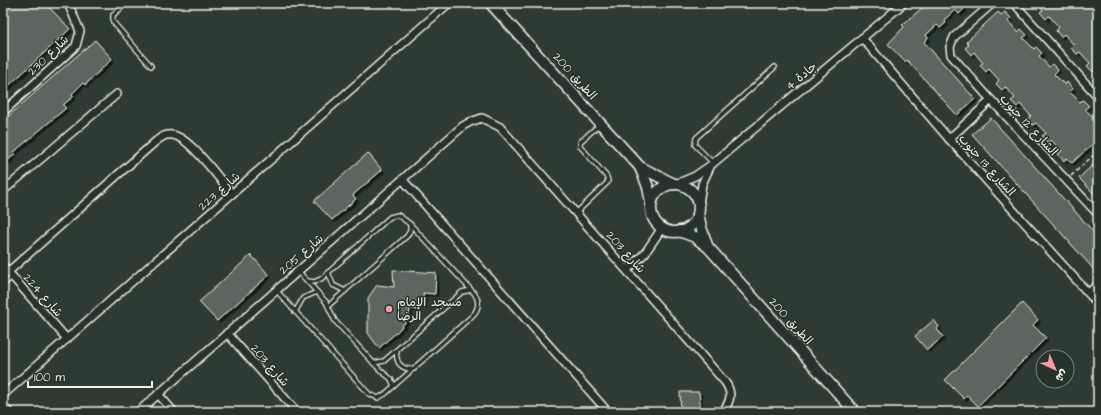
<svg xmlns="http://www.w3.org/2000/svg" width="1101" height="415" font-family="'Architects Daughter','Playpen Sans Arabic',sans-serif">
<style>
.building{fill:#5c655e;stroke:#f4f1e8;filter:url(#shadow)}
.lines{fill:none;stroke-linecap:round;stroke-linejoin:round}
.lane-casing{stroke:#f4f1e8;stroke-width:6}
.street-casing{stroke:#f4f1e8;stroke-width:10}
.secondary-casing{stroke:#f4f1e8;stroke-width:13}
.path{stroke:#f4f1e8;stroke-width:1.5;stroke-dasharray:4 3;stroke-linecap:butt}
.lane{stroke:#26332d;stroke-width:3.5}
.street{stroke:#26332d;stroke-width:7}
.secondary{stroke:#26332d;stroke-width:10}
.poi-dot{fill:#ff9aa2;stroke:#26332d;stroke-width:1.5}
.labels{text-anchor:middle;stroke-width:3;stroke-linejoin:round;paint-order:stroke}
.street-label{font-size:12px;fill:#f4f1e8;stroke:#26332d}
.poi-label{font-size:12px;fill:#f4f1e8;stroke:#26332d;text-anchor:start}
</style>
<defs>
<filter id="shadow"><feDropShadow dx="2.5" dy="2.5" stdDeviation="0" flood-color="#0009"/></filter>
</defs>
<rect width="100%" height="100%" fill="#2e3b34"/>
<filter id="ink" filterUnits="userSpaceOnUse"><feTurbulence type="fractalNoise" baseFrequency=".025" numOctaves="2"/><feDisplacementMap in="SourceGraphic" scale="8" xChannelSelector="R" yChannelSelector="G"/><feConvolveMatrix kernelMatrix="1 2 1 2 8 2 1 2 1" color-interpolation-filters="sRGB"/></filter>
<g filter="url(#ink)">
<g class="building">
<polygon points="11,3 45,3 70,29 3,91 3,10"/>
<polygon points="928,3 942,3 945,7 948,3 963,3 962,4 965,8 959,14 955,10 944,20 946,23 940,28 937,25 926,35 928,38 924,42 975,99 957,115 907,60 905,62 888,44 904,27 902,25"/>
<polygon points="1037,3 1098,3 1098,67 1093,72 1087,66 1090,63 1080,52 1077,54 1071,48 1074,45 1064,34 1061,37 1056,31 1059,27 1049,16 1046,19 1040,12 1043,10"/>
<polygon points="998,12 1001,15 1005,12 1011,18 1008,21 1018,32 1021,29 1027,35 1023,38 1034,49 1036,47 1042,53 1039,56 1049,67 1052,64 1058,70 1054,74 1065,85 1067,82 1073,89 1070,92 1080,102 1083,100 1089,106 1085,109 1098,122 1098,139 1072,163 1067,158 1064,161 1058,154 1062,151 1051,140 1048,143 1042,136 1046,133 1036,123 1033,125 1027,119 1031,116 1020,104 1017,107 1011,101 1015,98 1005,87 1002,90 996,84 999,80 989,69 986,72 980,65 983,63 974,52 971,55 965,48 969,45 966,42"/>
<polygon points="95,40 112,59 85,85 83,83 72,94 74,96 63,105 66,108 14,152 15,154 6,162 3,158 3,124 7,121 5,119"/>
<polygon points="991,118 1098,237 1098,274 972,134"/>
<polygon points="368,153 382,170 353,195 356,199 332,220 314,201"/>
<polygon points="1098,160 1098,198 1079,178"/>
<polygon points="251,255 269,275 217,321 199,302"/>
<polygon points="393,270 436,273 435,294 423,293 424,305 419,303 417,310 410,308 409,317 399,330 379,348 368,333 368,298 377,285 394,287"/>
<polygon points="1022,303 1038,320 1033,325 1046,338 978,406 967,395 964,399 945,380"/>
<polygon points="934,320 939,327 937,329 943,337 927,350 915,336"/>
<polygon points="680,392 699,392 701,412 681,412"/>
</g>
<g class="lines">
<defs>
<g id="lane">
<polyline points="127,3 113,15 113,22 151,66"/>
<polyline points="713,163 695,145 696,138 775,67"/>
<polyline points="576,213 608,182 607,177 580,146 580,142 600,124"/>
<polyline points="298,271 326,302 335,321 380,370 391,379 394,386"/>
<polyline points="328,272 333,285 345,291"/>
<polyline points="3,285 12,277"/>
<path d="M276,290L369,394L378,398L385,394L472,316C479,309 480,301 474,293L410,224L398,215L390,217L321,279L314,282L308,281"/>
<polyline points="328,306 407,236 410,231 410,224"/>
<polyline points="295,312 303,298 317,292"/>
<path d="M397,351C395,363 402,370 414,369"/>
<polyline points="373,363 384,361 462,292 471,290"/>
</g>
<g id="street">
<polyline points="993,3 954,37 950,47 951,55 991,100 1098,214"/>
<polyline points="1014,3 1098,97"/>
<polyline points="862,38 949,139 1098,304"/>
<polyline points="3,112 76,46 80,31 68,3"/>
<polyline points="949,139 991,100"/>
<polyline points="403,180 608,412"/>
<polyline points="676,184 695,176 711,165 904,3"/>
<polyline points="3,191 117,94"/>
<polyline points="699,204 702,184 710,167"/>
<polyline points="3,266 67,339"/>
<polyline points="627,270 645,253 662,228"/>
<path d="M8,272L155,142C160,138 165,134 172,135C189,136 220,180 232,194"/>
<polyline points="1088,293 1098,285"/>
<polyline points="227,333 297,412"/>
<polyline points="158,394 174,412"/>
<polyline points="3,395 449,3"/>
<polyline points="3,407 9,412"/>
<path d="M138,412L463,126L470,122L482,118L500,127L725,382C733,393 731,402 722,412"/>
</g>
<g id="secondary">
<polyline points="490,3 640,167 674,184"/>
<polyline points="640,167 648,187 651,203"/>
<circle cx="675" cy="208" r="24"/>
<polyline points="698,214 701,227 707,245"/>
<polyline points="679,231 695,237 708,247 855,412"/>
</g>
</defs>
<use href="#lane" class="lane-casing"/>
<use href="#street" class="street-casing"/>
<use href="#secondary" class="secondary-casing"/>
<polyline class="path" points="1071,176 1098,151"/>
<use href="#lane" class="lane"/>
<use href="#street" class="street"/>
<use href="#secondary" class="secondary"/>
</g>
</g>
<circle class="poi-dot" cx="389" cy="309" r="4"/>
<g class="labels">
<g class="street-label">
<text transform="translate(48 55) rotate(-44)" y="4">شارع 230</text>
<text transform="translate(575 76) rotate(48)" y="4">الطريق 200</text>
<text transform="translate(801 76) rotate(-40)" y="4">جادة 4</text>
<text transform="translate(1029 125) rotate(47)" y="4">الشارع 12 جنوب</text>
<text transform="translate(987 165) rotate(48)" y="4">الشارع 13 جنوب</text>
<text transform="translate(219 191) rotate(-41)" y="4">شارع 223</text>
<text transform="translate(626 252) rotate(48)" y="4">شارع 203</text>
<text transform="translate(301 254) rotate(-41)" y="4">شارع 205</text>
<text transform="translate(43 295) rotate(49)" y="4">شارع 224</text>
<text transform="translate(791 321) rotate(48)" y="4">الطريق 200</text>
<text transform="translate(270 365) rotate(49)" y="4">شارع 203</text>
</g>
<g class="poi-label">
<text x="397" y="306">مسجد الإمام<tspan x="397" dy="14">الرضا</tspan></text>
</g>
</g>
<rect width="1101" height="415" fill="none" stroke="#26332d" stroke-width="16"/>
<rect x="8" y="8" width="1085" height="399" fill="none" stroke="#f4f1e8" stroke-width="1.5" filter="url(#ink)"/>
<g transform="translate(1055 369) rotate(136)"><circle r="19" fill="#26332d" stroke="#787f78"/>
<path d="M0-3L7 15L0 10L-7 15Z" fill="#ff9aa2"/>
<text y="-6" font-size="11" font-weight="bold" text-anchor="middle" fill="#f4f1e8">ش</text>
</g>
<path d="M28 381v6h124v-6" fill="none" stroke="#f4f1e8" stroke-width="2"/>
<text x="34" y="381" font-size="12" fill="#f4f1e8" stroke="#26332d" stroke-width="3" paint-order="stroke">100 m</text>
</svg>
